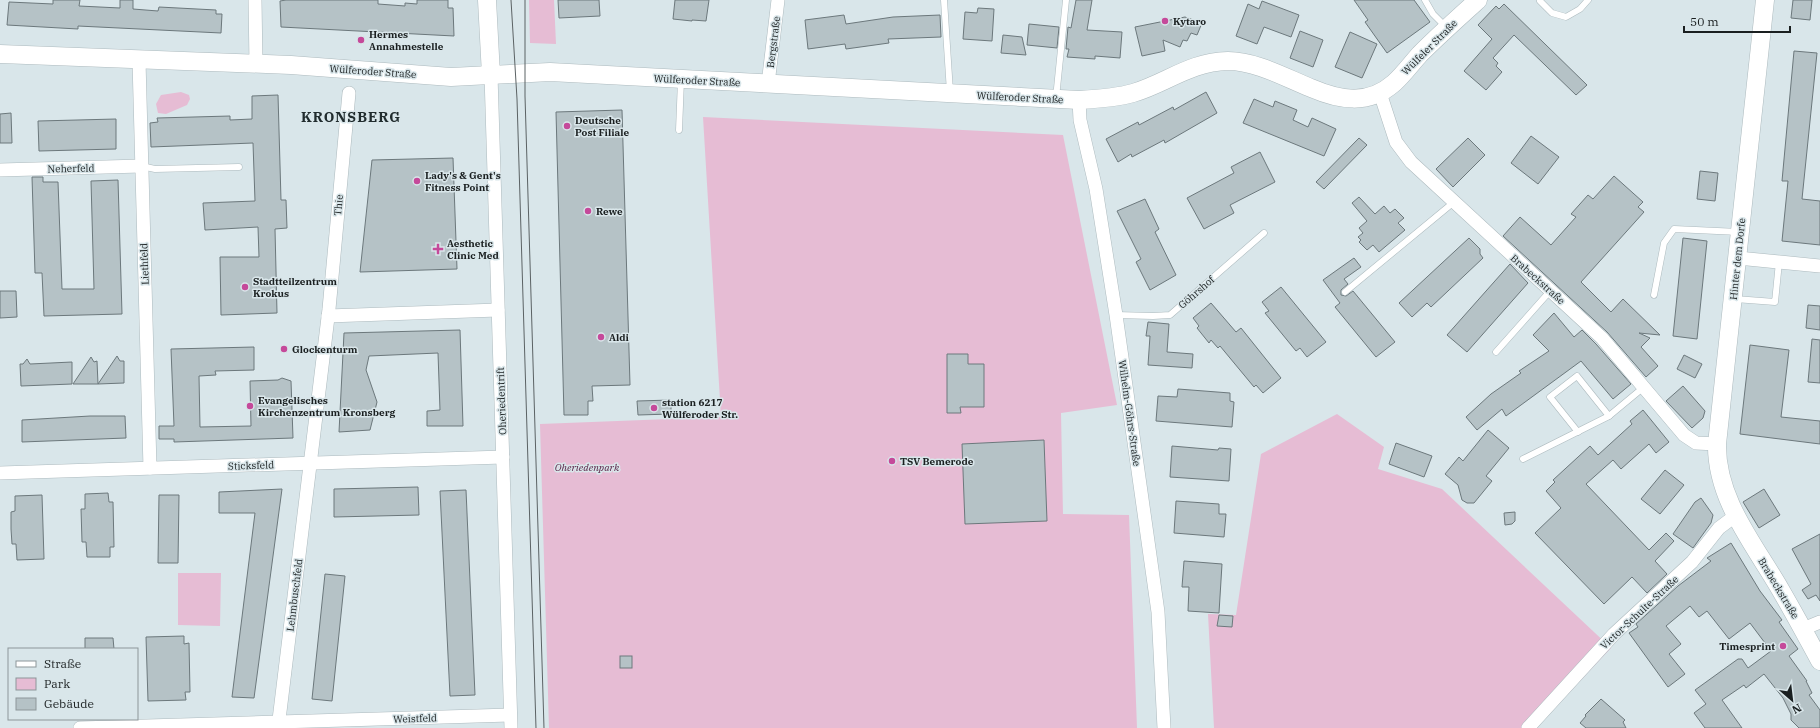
<svg xmlns="http://www.w3.org/2000/svg" width="1820" height="728" font-family="'IBM Plex Serif',serif">
<style>
.green{fill:#e6bcd4}
.building{fill:#b5c2c6;stroke:#6c787c}
.lines{fill:none;stroke-linecap:round;stroke-linejoin:round}
.lane-casing{stroke:#adbabe;stroke-width:7}
.street-casing{stroke:#adbabe;stroke-width:14}
.secondary-casing{stroke:#adbabe;stroke-width:19}
.lane{stroke:#fff;stroke-width:6}
.street{stroke:#fff;stroke-width:13}
.secondary{stroke:#fff;stroke-width:18}
.tram{stroke:#5b6264;stroke-width:1}
.poi-dot{fill:#c5499a;stroke:#d9e6ea;stroke-width:1.5}
.labels{text-anchor:middle;stroke-width:3;stroke-linejoin:round;paint-order:stroke}
.poi-label{font-size:10px;font-weight:bold;fill:#1a1f20;stroke:#d9e6ea;text-anchor:start}
.street-label{font-size:10px;fill:#1a1f20;stroke:#d9e6ea}
.park-label{font-size:10px;font-style:italic;fill:#541a40;stroke:#d9e6ea}
.district-label{font-size:14px;font-weight:bold;letter-spacing:1px;fill:#212c2e;stroke:#d9e6ea}
</style>
<rect width="100%" height="100%" fill="#d9e6ea"/>
<g class="green">
<polygon points="529,0 554,0 556,44 530,43"/>
<polygon points="181,92 189,95 190,99 187,105 166,114 158,113 156,104 161,95"/>
<polygon points="703,117 1063,135 1117,405 1061,413 1063,514 1129,515 1137,728 549,728 540,424 721,417"/>
<polygon points="1337,414 1384,447 1378,469 1442,489 1611,648 1536,728 1214,728 1208,614 1236,615 1261,454"/>
<polygon points="178,573 221,573 220,626 178,625"/>
</g>
<g class="building">
<polygon points="53,0 80,0 79,6 120,8 120,0 133,0 133,9 158,11 159,7 216,10 216,14 222,14 221,33 78,26 78,29 7,25 9,2 53,4"/>
<polygon points="286,0 378,0 378,4 405,6 405,3 417,4 417,0 448,0 448,8 453,8 454,36 281,27 280,1"/>
<polygon points="558,0 599,0 600,16 559,18"/>
<polygon points="675,0 709,0 706,21 692,20 692,21 673,19"/>
<polygon points="1076,0 1092,0 1087,30 1122,32 1120,58 1095,56 1095,59 1067,57 1069,49 1066,49 1068,27 1071,28"/>
<polygon points="1354,0 1414,0 1430,22 1387,53 1365,22 1368,20"/>
<polygon points="1793,0 1812,0 1810,20 1791,18"/>
<polygon points="1262,1 1299,15 1291,37 1264,27 1257,44 1236,36 1248,4 1259,9"/>
<polygon points="1504,4 1587,85 1576,95 1514,35 1493,58 1498,63 1496,66 1502,72 1486,90 1464,71 1492,39 1478,25 1496,6 1499,9"/>
<polygon points="978,8 994,9 992,41 963,39 965,12 977,13"/>
<polygon points="844,15 846,24 893,17 940,15 941,37 888,39 889,43 846,49 845,44 808,49 805,20"/>
<polygon points="1185,17 1202,23 1197,35 1191,33 1187,41 1183,40 1180,47 1163,40 1165,51 1142,56 1135,27"/>
<polygon points="1029,24 1059,27 1057,48 1027,45"/>
<polygon points="1300,31 1323,40 1313,67 1290,58"/>
<polygon points="1350,32 1377,44 1362,78 1335,67"/>
<polygon points="1003,35 1022,37 1026,55 1001,53"/>
<polygon points="1794,51 1817,53 1802,199 1820,201 1820,245 1782,241 1788,181 1782,181"/>
<polygon points="1206,92 1217,113 1165,143 1164,140 1132,157 1131,154 1118,162 1106,139 1138,122 1139,125 1173,107 1174,110"/>
<polygon points="278,95 281,200 286,200 287,228 275,229 277,313 221,315 220,257 259,257 258,227 205,230 203,203 255,201 253,143 151,147 150,123 158,122 157,118 230,116 230,120 252,119 252,96"/>
<polygon points="1254,99 1273,107 1275,101 1297,110 1293,120 1308,127 1312,118 1336,129 1324,156 1243,123"/>
<polygon points="622,110 630,385 592,386 593,401 588,401 588,415 564,415 556,112"/>
<polygon points="11,113 12,143 0,143 0,114"/>
<polygon points="116,119 116,149 39,151 38,121"/>
<polygon points="1531,136 1559,157 1538,184 1511,163"/>
<polygon points="1359,138 1367,145 1324,189 1316,182"/>
<polygon points="1468,138 1485,155 1453,187 1436,169"/>
<polygon points="1260,152 1275,182 1230,205 1234,213 1204,229 1187,198 1234,173 1231,167"/>
<polygon points="453,158 457,269 360,272 372,160"/>
<polygon points="1700,171 1718,173 1715,201 1697,199"/>
<polygon points="1614,176 1643,202 1638,207 1644,212 1581,282 1611,312 1623,299 1660,335 1639,333 1650,338 1641,347 1658,366 1646,377 1607,332 1503,236 1520,217 1551,245 1576,217 1571,214 1588,195 1593,199"/>
<polygon points="32,177 43,177 43,182 58,182 62,289 94,289 91,181 118,180 122,314 44,316 42,273 35,273"/>
<polygon points="1359,197 1375,214 1384,206 1390,213 1395,209 1404,218 1398,223 1405,230 1379,252 1373,245 1367,250 1359,242 1361,240 1358,237 1363,233 1359,228 1367,221 1352,203"/>
<polygon points="1145,199 1159,229 1155,232 1176,275 1150,290 1136,262 1141,259 1117,211"/>
<polygon points="1469,238 1480,249 1480,254 1483,258 1431,307 1427,303 1412,317 1399,303"/>
<polygon points="1683,238 1707,241 1697,339 1673,336"/>
<polygon points="1354,258 1361,267 1344,279 1348,284 1341,290 1341,295 1346,296 1353,291 1395,342 1376,357 1335,307 1340,303 1323,280"/>
<polygon points="1510,264 1528,283 1467,352 1447,335"/>
<polygon points="1281,287 1326,342 1307,357 1300,348 1296,351 1265,313 1269,311 1262,302"/>
<polygon points="0,291 16,291 17,317 0,318"/>
<polygon points="1211,303 1236,332 1241,328 1281,378 1263,393 1256,385 1254,387 1220,346 1218,348 1211,340 1209,343 1197,328 1199,326 1193,318"/>
<polygon points="1808,305 1820,306 1820,330 1806,328"/>
<polygon points="1554,313 1574,337 1582,330 1596,344 1631,384 1613,399 1581,361 1506,416 1502,409 1477,430 1466,417 1491,394 1521,373 1519,371 1549,351 1533,335"/>
<polygon points="1148,322 1169,324 1167,352 1193,354 1192,368 1148,365 1150,336 1146,336"/>
<polygon points="460,330 463,426 427,426 427,411 440,410 438,353 369,356 366,370 377,402 370,430 339,432 344,333"/>
<polygon points="1812,339 1820,340 1820,383 1808,382"/>
<polygon points="1750,345 1789,350 1781,417 1820,421 1820,444 1740,434"/>
<polygon points="254,347 254,370 215,371 216,375 199,376 200,427 251,426 250,381 278,380 282,378 291,381 293,438 174,442 174,439 159,439 159,426 174,426 171,349"/>
<polygon points="947,354 968,354 968,364 984,364 984,407 960,407 961,413 947,413"/>
<polygon points="1684,355 1702,364 1695,378 1677,369"/>
<polygon points="117,356 120,361 124,361 124,383 98,384"/>
<polygon points="91,357 94,362 97,361 98,384 73,384"/>
<polygon points="27,359 30,364 72,362 72,384 21,386 20,364 23,364"/>
<polygon points="1683,386 1705,411 1703,418 1692,428 1666,401"/>
<polygon points="1178,389 1230,393 1230,401 1234,402 1232,427 1156,421 1158,396 1177,397"/>
<polygon points="671,400 671,414 638,415 637,401"/>
<polygon points="1643,410 1669,442 1656,453 1649,444 1621,469 1613,460 1586,484 1649,550 1666,533 1674,541 1655,561 1667,574 1647,593 1632,577 1604,604 1535,533 1561,508 1546,491 1555,482 1553,480 1590,446 1598,455 1632,424 1630,421"/>
<polygon points="90,416 125,416 126,438 22,442 22,420"/>
<polygon points="1488,430 1509,448 1486,476 1492,481 1474,503 1467,503 1462,500 1458,485 1445,474 1459,457 1463,461"/>
<polygon points="1044,440 1047,521 965,524 962,444"/>
<polygon points="1396,443 1432,456 1424,477 1389,464"/>
<polygon points="1172,446 1218,450 1219,448 1231,449 1229,481 1170,477"/>
<polygon points="1665,470 1684,485 1660,514 1641,499"/>
<polygon points="418,487 419,515 334,517 334,489"/>
<polygon points="282,489 254,698 232,697 255,513 219,513 219,492"/>
<polygon points="1764,489 1780,515 1759,528 1743,502"/>
<polygon points="466,490 475,695 450,696 440,491"/>
<polygon points="108,493 109,502 113,502 114,547 110,547 110,557 87,557 86,542 82,542 81,509 85,509 85,494"/>
<polygon points="42,495 44,559 17,560 16,544 12,544 11,529 11,512 15,511 15,496"/>
<polygon points="159,495 179,495 178,563 158,563"/>
<polygon points="1701,498 1713,515 1711,523 1693,548 1673,534 1695,502"/>
<polygon points="1176,501 1219,504 1219,514 1226,514 1224,537 1174,533"/>
<polygon points="1515,512 1515,521 1512,524 1505,525 1504,513"/>
<polygon points="1820,534 1820,601 1816,595 1808,599 1802,590 1811,584 1792,549"/>
<polygon points="1731,543 1760,591 1782,620 1779,622 1798,649 1789,656 1807,681 1806,681 1812,693 1809,695 1820,710 1820,728 1799,728 1791,720 1791,714 1783,698 1764,674 1746,688 1744,685 1722,700 1742,728 1705,728 1694,713 1706,704 1695,690 1738,659 1742,659 1748,668 1771,651 1750,623 1729,639 1707,611 1699,617 1690,606 1666,626 1681,644 1669,654 1685,674 1668,687 1629,633 1638,627 1636,624 1678,586 1711,561 1707,558"/>
<polygon points="1184,561 1222,564 1219,613 1188,611 1189,587 1182,587"/>
<polygon points="325,574 345,576 332,701 312,699"/>
<polygon points="1219,615 1233,616 1232,627 1217,626"/>
<polygon points="184,636 184,644 189,643 190,692 185,692 186,700 148,701 146,637"/>
<polygon points="85,638 113,638 114,649 85,649"/>
<rect x="620" y="656" width="12" height="12"/>
<polygon points="1601,699 1625,720 1623,722 1626,728 1586,728 1580,723 1586,716 1585,715"/>
</g>
<g class="lines">
<defs>
<g id="lane">
<polyline points="944,0 950,92"/>
<polyline points="1425,0 1433,14 1446,27"/>
<polyline points="1540,1 1552,13 1566,17 1580,9 1588,0"/>
<polyline points="1056,98 1066,0"/>
<polyline points="679,130 681,80"/>
<polyline points="141,166 155,169 239,167"/>
<polyline points="1345,292 1454,202"/>
<polyline points="1654,295 1664,243 1674,229 1739,232"/>
<polyline points="1735,299 1775,302 1779,262"/>
<polyline points="1116,315 1153,316 1170,315 1264,233"/>
<polyline points="1496,352 1551,290"/>
<polyline points="1578,432 1550,397 1577,376 1609,416"/>
<polyline points="1523,459 1609,416 1644,387"/>
</g>
<g id="street">
<polyline points="255,0 256,64"/>
<polyline points="139,61 150,468"/>
<polyline points="491,75 511,728"/>
<polyline points="768,84 778,0"/>
<polyline points="1380,93 1396,142 1411,162 1602,338 1684,435 1696,443 1717,444"/>
<polyline points="1079,100 1080,120 1096,189 1116,315 1158,612 1164,728"/>
<polyline points="0,170 141,166"/>
<polyline points="1738,258 1820,266"/>
<polyline points="328,316 498,310"/>
<polyline points="0,473 503,457"/>
<polyline points="1803,629 1820,622"/>
<polyline points="80,728 510,715"/>
<polyline points="278,728 329,309 349,93"/>
<polyline points="1528,728 1614,634 1692,562 1719,528 1735,516"/>
</g>
<g id="secondary">
<polyline points="487,0 491,75"/>
<path d="M1765,0L1717,444C1716,499 1754,544 1780,589C1794,613 1807,637 1820,661"/>
<path d="M0,54L291,65L451,77L550,72L1079,100C1097,99 1116,98 1133,93C1167,83 1189,62 1228,61C1256,61 1286,78 1311,88C1339,100 1368,106 1394,83C1403,75 1411,64 1420,54C1439,35 1458,18 1478,0"/>
</g>
</defs>
<use href="#lane" class="lane-casing"/>
<use href="#street" class="street-casing"/>
<use href="#secondary" class="secondary-casing"/>
<use href="#lane" class="lane"/>
<use href="#street" class="street"/>
<use href="#secondary" class="secondary"/>
<g class="tram">
<polyline points="511,0 517,99 536,728"/>
<polyline points="525,0 525,96 544,728"/>
</g>
</g>
<g class="poi-dot">
<circle cx="1165" cy="21" r="4"/>
<circle cx="361" cy="40" r="4"/>
<circle cx="567" cy="126" r="4"/>
<circle cx="417" cy="181" r="4"/>
<circle cx="588" cy="211" r="4"/>
<path d="M436 243h4v4h4v4h-4v4h-4v-4h-4v-4h4z"/>
<circle cx="245" cy="287" r="4"/>
<circle cx="601" cy="337" r="4"/>
<circle cx="284" cy="349" r="4"/>
<circle cx="250" cy="406" r="4"/>
<circle cx="654" cy="408" r="4"/>
<circle cx="892" cy="461" r="4"/>
<circle cx="1783" cy="646" r="4"/>
</g>
<g class="labels">
<g class="poi-label">
<text x="1173" y="25">Kytaro</text>
<text x="369" y="38">Hermes<tspan x="369" dy="12">Annahmestelle</tspan></text>
<text x="575" y="124">Deutsche<tspan x="575" dy="12">Post Filiale</tspan></text>
<text x="425" y="179">Lady's &amp; Gent's<tspan x="425" dy="12">Fitness Point</tspan></text>
<text x="596" y="215">Rewe</text>
<text x="447" y="247">Aesthetic<tspan x="447" dy="12">Clinic Med</tspan></text>
<text x="253" y="285">Stadtteilzentrum<tspan x="253" dy="12">Krokus</tspan></text>
<text x="609" y="341">Aldi</text>
<text x="292" y="353">Glockenturm</text>
<text x="258" y="404">Evangelisches<tspan x="258" dy="12">Kirchenzentrum Kronsberg</tspan></text>
<text x="662" y="406">station 6217<tspan x="662" dy="12">Wülferoder Str.</tspan></text>
<text x="900" y="465">TSV Bemerode</text>
<text x="1775" y="650" text-anchor="end">Timesprint</text>
</g>
<g class="street-label">
<text transform="translate(773 42) rotate(-83)" y="4">Bergstraße</text>
<text transform="translate(1429 47) rotate(-45)" y="4">Wülfeler Straße</text>
<text transform="translate(373 71) rotate(4)" y="4">Wülferoder Straße</text>
<text transform="translate(697 80) rotate(3)" y="4">Wülferoder Straße</text>
<text transform="translate(1020 97) rotate(3)" y="4">Wülferoder Straße</text>
<text transform="translate(71 168) rotate(-1)" y="4">Neherfeld</text>
<text transform="translate(338 205) rotate(-85)" y="4">Thie</text>
<text transform="translate(1737 259) rotate(-84)" y="4">Hinter dem Dorfe</text>
<text transform="translate(144 264) rotate(-92)" y="4">Liethfeld</text>
<text transform="translate(1538 279) rotate(42)" y="4">Brabeckstraße</text>
<text transform="translate(1196 292) rotate(-41)" y="4">Göhrshof</text>
<text transform="translate(501 401) rotate(-92)" y="4">Oheriedentrift</text>
<text transform="translate(1130 413) rotate(82)" y="4">Wilhelm-Göhrs-Straße</text>
<text transform="translate(251 465) rotate(-2)" y="4">Sticksfeld</text>
<text transform="translate(1779 588) rotate(59)" y="4">Brabeckstraße</text>
<text transform="translate(294 595) rotate(-83)" y="4">Lehmbuschfeld</text>
<text transform="translate(1639 612) rotate(-43)" y="4">Victor-Schulte-Straße</text>
<text transform="translate(415 718) rotate(-2)" y="4">Weistfeld</text>
</g>
<g class="park-label">
<text x="587" y="471">Oheriedenpark</text>
</g>
<g class="district-label">
<text x="351" y="122">KRONSBERG</text>
</g>
</g>
<rect x="8" y="648" width="130" height="72" fill="#d9e6ea" stroke="#8d9699"/>
<rect x="16" y="661" width="20" height="6" fill="#ffffff" stroke="#8d9699"/>
<text x="44" y="668" font-size="12" fill="#1a1f20">Straße</text>
<rect x="16" y="678" width="20" height="12" fill="#e6bcd4" stroke="#8d9699"/>
<text x="44" y="688" font-size="12" fill="#1a1f20">Park</text>
<rect x="16" y="698" width="20" height="12" fill="#b5c2c6" stroke="#8d9699"/>
<text x="44" y="708" font-size="12" fill="#1a1f20">Gebäude</text>
<g transform="translate(1792 700) rotate(152)" stroke="#d9e6ea" stroke-width="3" paint-order="stroke">
<path d="M0-3L7 15L0 10L-7 15Z" fill="#1a1f20"/>
<text y="-6" font-size="11" font-weight="bold" text-anchor="middle" fill="#1a1f20">N</text>
</g>
<path d="M1684 26v6h106v-6" fill="none" stroke="#1a1f20" stroke-width="2"/>
<text x="1690" y="26" font-size="12" fill="#1a1f20" stroke="#d9e6ea" stroke-width="3" paint-order="stroke">50 m</text>
</svg>
